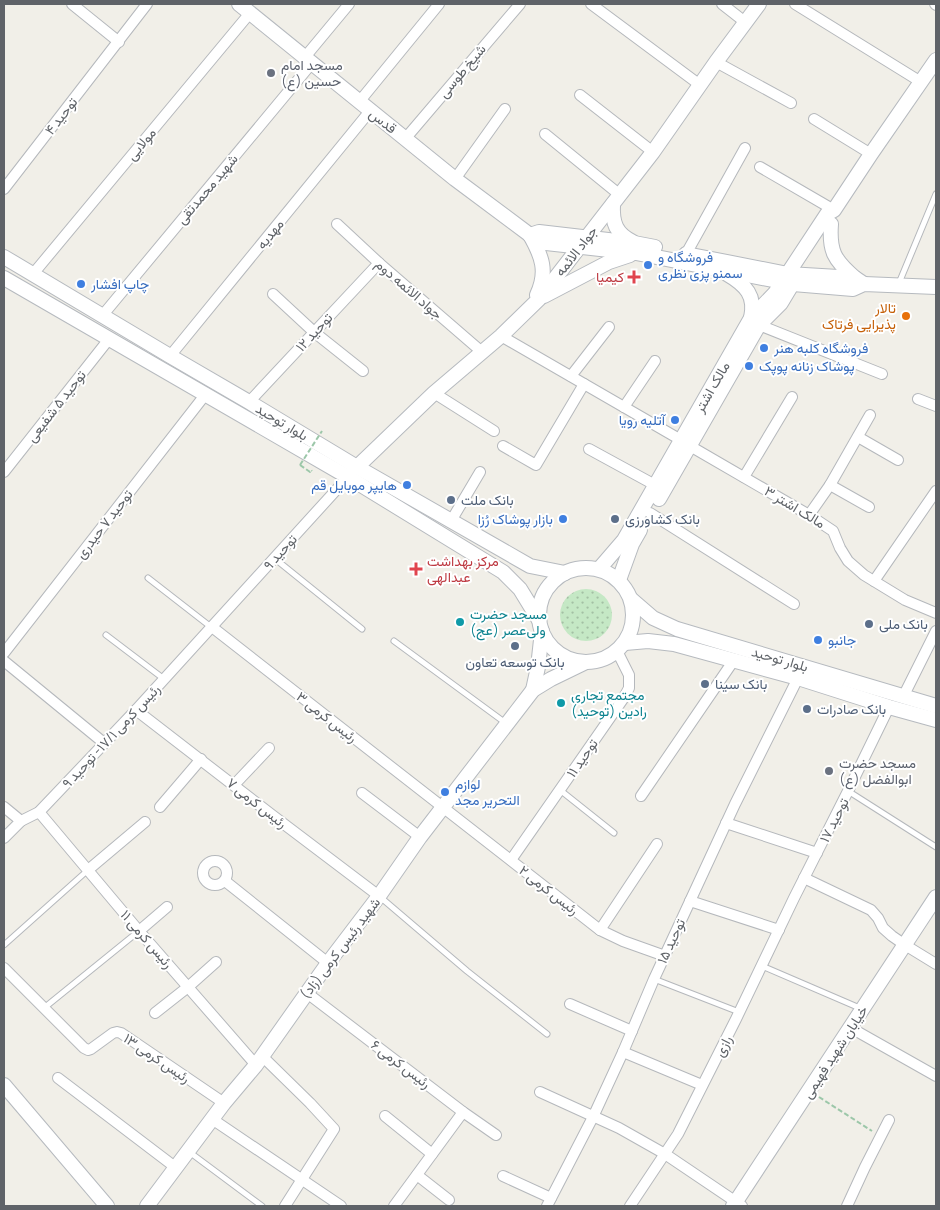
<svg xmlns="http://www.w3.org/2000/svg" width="940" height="1210" font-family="Manrope,Vazirmatn,sans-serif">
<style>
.grass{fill:url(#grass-dots)}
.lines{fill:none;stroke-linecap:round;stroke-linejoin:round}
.lane-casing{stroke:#b5b8bc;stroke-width:7}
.street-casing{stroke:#b5b8bc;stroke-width:12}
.secondary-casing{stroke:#b6babf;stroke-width:16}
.path{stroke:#9cc7a9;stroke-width:2;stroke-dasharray:5 2.5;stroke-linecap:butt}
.lane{stroke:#fff;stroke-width:5}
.street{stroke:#fff;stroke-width:10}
.secondary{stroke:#fff;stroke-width:14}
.path-bridge{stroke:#9cc7a9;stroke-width:2;stroke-dasharray:5 2.5;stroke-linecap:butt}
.worship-dot{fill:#6b7280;stroke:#fff;stroke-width:2}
.shop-dot{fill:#3f7fe0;stroke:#fff;stroke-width:2}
.health-dot{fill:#e0444e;stroke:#fff;stroke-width:2}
.food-dot{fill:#e8710a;stroke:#fff;stroke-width:2}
.service-dot{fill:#5c6f8a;stroke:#fff;stroke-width:2}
.culture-dot{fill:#0f9aa8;stroke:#fff;stroke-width:2}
.labels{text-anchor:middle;stroke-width:4;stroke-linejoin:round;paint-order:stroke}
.worship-label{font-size:14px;fill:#5b616d;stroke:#fff;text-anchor:start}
.street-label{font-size:14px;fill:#5f6368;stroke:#fff}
.shop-label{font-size:14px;fill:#366cbe;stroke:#fff;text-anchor:start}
.health-label{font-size:14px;fill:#be3a42;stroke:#fff;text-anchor:end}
.food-label{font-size:14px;fill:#c56008;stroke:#fff;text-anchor:end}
.service-label{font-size:14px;fill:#4e5e75;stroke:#fff;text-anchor:start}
.culture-label{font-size:14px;fill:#0d838f;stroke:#fff;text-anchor:start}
</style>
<defs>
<pattern id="grass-dots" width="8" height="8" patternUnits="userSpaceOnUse" patternTransform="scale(1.25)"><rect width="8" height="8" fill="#c5e8c5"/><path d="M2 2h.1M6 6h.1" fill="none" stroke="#a3c0a4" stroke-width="1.8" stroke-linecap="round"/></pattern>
</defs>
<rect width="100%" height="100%" fill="#f1efe8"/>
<circle class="grass" cx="586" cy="615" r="26"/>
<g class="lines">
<defs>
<g id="lane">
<polyline points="899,283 936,194"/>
<polyline points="274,558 362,629"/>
<polyline points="148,578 211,627"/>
<polyline points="106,635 164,679"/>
<polyline points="394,641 507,724"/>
<polyline points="560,790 614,833"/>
<polyline points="848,791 936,847"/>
<polyline points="379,896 467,971 547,1034"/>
<polyline points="4,945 88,870"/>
<polyline points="762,966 862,1009"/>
<polyline points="654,979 739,1012"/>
<polyline points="44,1008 139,931"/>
<polyline points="188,1151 262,1206"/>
</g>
<g id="street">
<polyline points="72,4 119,42"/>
<polyline points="591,4 700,85"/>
<polyline points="722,4 745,22"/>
<polyline points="795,4 921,82"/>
<polyline points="935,4 936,5"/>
<polyline points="305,57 349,4"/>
<polyline points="716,62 791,103"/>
<polyline points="580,95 653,152"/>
<polyline points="359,102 439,4"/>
<polyline points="814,119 871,154"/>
<polyline points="545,134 620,195"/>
<polyline points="405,139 520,4"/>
<polyline points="760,167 834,210"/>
<polyline points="455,179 505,109"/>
<polyline points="4,189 147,4"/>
<polyline points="337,224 379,263 482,352"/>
<polyline points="686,254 745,148"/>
<polyline points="33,274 250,13"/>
<polyline points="273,294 314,332 363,371"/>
<polyline points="102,316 312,63"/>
<polyline points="759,325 882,374"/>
<polyline points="501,336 681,440"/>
<polyline points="170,356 370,111"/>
<polyline points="571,376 609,327"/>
<polyline points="434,393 494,431"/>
<polyline points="918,399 936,406"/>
<polyline points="249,402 379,263"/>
<polyline points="624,407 655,361"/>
<polyline points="858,437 898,460"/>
<polyline points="503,446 536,465 584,384"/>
<polyline points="690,446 809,515 833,531 840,548 848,561 864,575 905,600 936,613"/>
<polyline points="589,449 655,485"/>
<polyline points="4,472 109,339"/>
<polyline points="744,477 792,397"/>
<polyline points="830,485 869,507"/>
<polyline points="650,513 794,604"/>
<polyline points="809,515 830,485 870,415"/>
<polyline points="451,521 480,472"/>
<polyline points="874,581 936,491"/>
<polyline points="212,627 600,930 623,941 665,956"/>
<polyline points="4,653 205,395"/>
<polyline points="4,661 104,743"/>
<polyline points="903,697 936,631"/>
<polyline points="136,710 272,815 379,896"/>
<polyline points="234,785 269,748"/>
<polyline points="362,793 420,837"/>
<polyline points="641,796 734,660"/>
<polyline points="4,807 21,821"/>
<polyline points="160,807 201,759"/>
<polyline points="39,812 139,931 256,1065"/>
<polyline points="726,823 817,853"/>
<polyline points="4,838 21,821 39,812 136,710 348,477"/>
<polyline points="511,860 623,699 629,688 629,675 617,651"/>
<circle cx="215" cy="873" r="12"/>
<polyline points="88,870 145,822"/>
<polyline points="804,878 871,910 878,918 883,928 892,936 905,945 936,964"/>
<polyline points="225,881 328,963"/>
<polyline points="690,901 779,930"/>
<polyline points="600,930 657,844"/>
<polyline points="139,931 167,907"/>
<polyline points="4,968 84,1048 88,1050 91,1049 113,1033 117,1032 121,1033 224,1103"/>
<polyline points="307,993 463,1112 496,1135"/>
<polyline points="570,1004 632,1031"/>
<polyline points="155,1013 188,987 216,962"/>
<polyline points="851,1028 936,1076"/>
<polyline points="623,1052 702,1085"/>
<polyline points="262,1056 310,1103 334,1129 285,1206"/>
<polyline points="58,1078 175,1167"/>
<polyline points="540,1092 619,1128 665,1154 742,1206"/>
<polyline points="385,1116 432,1154"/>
<polyline points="212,1119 341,1206"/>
<polyline points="417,1175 449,1200"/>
<polyline points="503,1176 551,1198"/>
<polyline points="394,1206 463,1112"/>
<polyline points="547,1206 593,1117 623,1052 654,979 735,804 798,678"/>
<polyline points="630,1206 678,1134 736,1019 794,898 848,791 889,707"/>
<polyline points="847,1206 865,1167 889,1120"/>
</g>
<g id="secondary">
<polyline points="239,4 455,179 530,235 537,242 636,253 793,284 853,289 864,284 936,287"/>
<path d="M613,204C612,223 616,234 633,242"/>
<path d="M831,224C829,251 834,260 855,278"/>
<polyline points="530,235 539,232 634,243 655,247"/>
<path d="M530,235C542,256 548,272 537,295"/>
<polyline points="686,254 788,274 855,278 864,284"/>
<polyline points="4,257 170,356 249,402 357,467 530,566 565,573"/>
<path d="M727,274C746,285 756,296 751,318"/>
<polyline points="4,278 348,477 503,572 520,589 539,620"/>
<polyline points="544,296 609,262 630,255"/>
<polyline points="357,467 434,393 501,336 539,299 653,152 716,62 759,4"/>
<polyline points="659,499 759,325 781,303 796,278"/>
<circle cx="586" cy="615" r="47"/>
<polyline points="599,569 624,540 751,318 775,293 827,214 834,210 871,154 936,60"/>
<polyline points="619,580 632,544 640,530"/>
<polyline points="631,599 653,618 677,629 936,706"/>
<polyline points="625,643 648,641 674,644 798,678 889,707 936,720"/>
<polyline points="533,690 538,667 542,631"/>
<polyline points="4,1085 107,1206"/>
<polyline points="147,1206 224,1103 256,1065 328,963 379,896 420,837 533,690 551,679 586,662"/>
<polyline points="733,1206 936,897"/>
</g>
</defs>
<use href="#lane" class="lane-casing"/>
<use href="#street" class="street-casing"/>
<use href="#secondary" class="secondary-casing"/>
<g class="path">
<polyline points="300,465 310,472 311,470 312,471"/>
<polyline points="819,1097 872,1131"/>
</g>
<use href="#lane" class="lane"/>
<use href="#street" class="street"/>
<use href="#secondary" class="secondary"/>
<polyline class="path-bridge" points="300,465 322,431"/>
</g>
<g class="worship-dot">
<circle cx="271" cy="73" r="5"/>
<circle cx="829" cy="771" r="5"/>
</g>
<g class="shop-dot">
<circle cx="648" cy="265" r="5"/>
<circle cx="81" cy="284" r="5"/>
<circle cx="764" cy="348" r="5"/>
<circle cx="749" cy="366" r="5"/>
<circle cx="675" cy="420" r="5"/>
<circle cx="407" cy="485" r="5"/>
<circle cx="563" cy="519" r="5"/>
<circle cx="818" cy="640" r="5"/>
<circle cx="445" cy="792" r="5"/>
</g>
<g class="health-dot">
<path d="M631.5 269.5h5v5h5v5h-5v5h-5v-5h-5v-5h5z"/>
<path d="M413.5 561.5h5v5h5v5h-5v5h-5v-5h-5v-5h5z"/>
</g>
<circle class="food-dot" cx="906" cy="316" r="5"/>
<g class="service-dot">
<circle cx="451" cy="500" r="5"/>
<circle cx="615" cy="519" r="5"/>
<circle cx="869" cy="624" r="5"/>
<circle cx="515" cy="646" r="5"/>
<circle cx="705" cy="684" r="5"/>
<circle cx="807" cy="709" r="5"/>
</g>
<g class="culture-dot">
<circle cx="460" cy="622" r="5"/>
<circle cx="561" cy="703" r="5"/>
</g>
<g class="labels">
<g class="worship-label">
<text x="281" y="70">مسجد امام<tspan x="281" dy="16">حسین (ع)</tspan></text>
<text x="839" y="768">مسجد حضرت<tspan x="839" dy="16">ابوالفضل (ع)</tspan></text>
</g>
<g class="street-label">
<text transform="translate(462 71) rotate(-50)" y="5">شیخ طوسی</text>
<text transform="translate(61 116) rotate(-52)" y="5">توحید ۴</text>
<text transform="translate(383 121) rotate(38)" y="5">قدس</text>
<text transform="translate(141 144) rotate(-50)" y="5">مولایی</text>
<text transform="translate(207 189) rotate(-50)" y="5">شهید محمدتقی</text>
<text transform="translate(270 234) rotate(-51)" y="5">مهدیه</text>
<text transform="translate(576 251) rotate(-52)" y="5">جواد الائمه</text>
<text transform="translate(409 289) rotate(41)" y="5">جواد الائمه دوم</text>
<text transform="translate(314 332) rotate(-47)" y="5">توحید ۱۲</text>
<text transform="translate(712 387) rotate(-60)" y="5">مالک اشتر</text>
<text transform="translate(56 406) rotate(-52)" y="5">توحید ۵ شفیعی</text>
<text transform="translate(282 422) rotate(31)" y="5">بلوار توحید</text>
<text transform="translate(795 507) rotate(31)" y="5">مالک اشتر ۳</text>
<text transform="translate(104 524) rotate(-52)" y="5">توحید ۷ حیدری</text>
<text transform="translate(280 552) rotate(-48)" y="5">توحید ۹</text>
<text transform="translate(780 659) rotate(16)" y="5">بلوار توحید</text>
<text transform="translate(327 717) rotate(38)" y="5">رئیس کرمی ۳</text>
<text transform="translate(111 736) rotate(-47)" y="5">رئیس کرمی ۱۷/۱- توحید ۹</text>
<text transform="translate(582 758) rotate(-55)" y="5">توحید ۱۱</text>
<text transform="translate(257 803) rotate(38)" y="5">رئیس کرمی ۷</text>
<text transform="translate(834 820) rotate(-63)" y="5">توحید ۱۷</text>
<text transform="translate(549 890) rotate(38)" y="5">رئیس کرمی ۲</text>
<text transform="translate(147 939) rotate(49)" y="5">رئیس کرمی ۱۱</text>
<text transform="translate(671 941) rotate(-65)" y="5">توحید ۱۵</text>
<text transform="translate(340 948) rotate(-53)" y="5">شهید رئیس کرمی (زاد)</text>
<text transform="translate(723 1046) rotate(-63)" y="5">رازی</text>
<text transform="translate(835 1052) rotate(-57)" y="5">خیابان شهید فهیمی</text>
<text transform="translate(157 1058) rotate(34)" y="5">رئیس کرمی ۱۳</text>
<text transform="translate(401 1064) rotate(37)" y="5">رئیس کرمی ۶</text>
</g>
<g class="shop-label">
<text x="658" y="262">فروشگاه و<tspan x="658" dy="16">سمنو پزی نظری</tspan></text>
<text x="91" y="289">چاپ افشار</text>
<text x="774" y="353">فروشگاه کلبه هنر</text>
<text x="759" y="371">پوشاک زنانه پوپک</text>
<text x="665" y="425" text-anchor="end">آتلیه رویا</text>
<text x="397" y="490" text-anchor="end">هایپر موبایل قم</text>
<text x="553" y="524" text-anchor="end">بازار پوشاک رُزا</text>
<text x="828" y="645">جانبو</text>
<text x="455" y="789">لوازم<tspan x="455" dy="16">التحریر مجد</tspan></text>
</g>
<g class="health-label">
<text x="624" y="282">کیمیا</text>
<text x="427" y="566" text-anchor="start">مرکز بهداشت<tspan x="427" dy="16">عبدالهی</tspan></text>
</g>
<g class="food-label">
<text x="896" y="313">تالار<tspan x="896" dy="16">پذیرایی فرتاک</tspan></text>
</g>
<g class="service-label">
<text x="461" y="505">بانک ملت</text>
<text x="625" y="524">بانک کشاورزی</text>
<text x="879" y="629">بانک ملی</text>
<text x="515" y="667" text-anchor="middle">بانک توسعه تعاون</text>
<text x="715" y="689">بانک سینا</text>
<text x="817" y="714">بانک صادرات</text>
</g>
<g class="culture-label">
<text x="470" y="619">مسجد حضرت<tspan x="470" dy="16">ولی‌عصر (عج)</tspan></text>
<text x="571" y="700">مجتمع تجاری<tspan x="571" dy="16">رادین (توحید)</tspan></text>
</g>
</g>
<rect width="940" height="1210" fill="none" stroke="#5f6368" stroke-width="10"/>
</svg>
